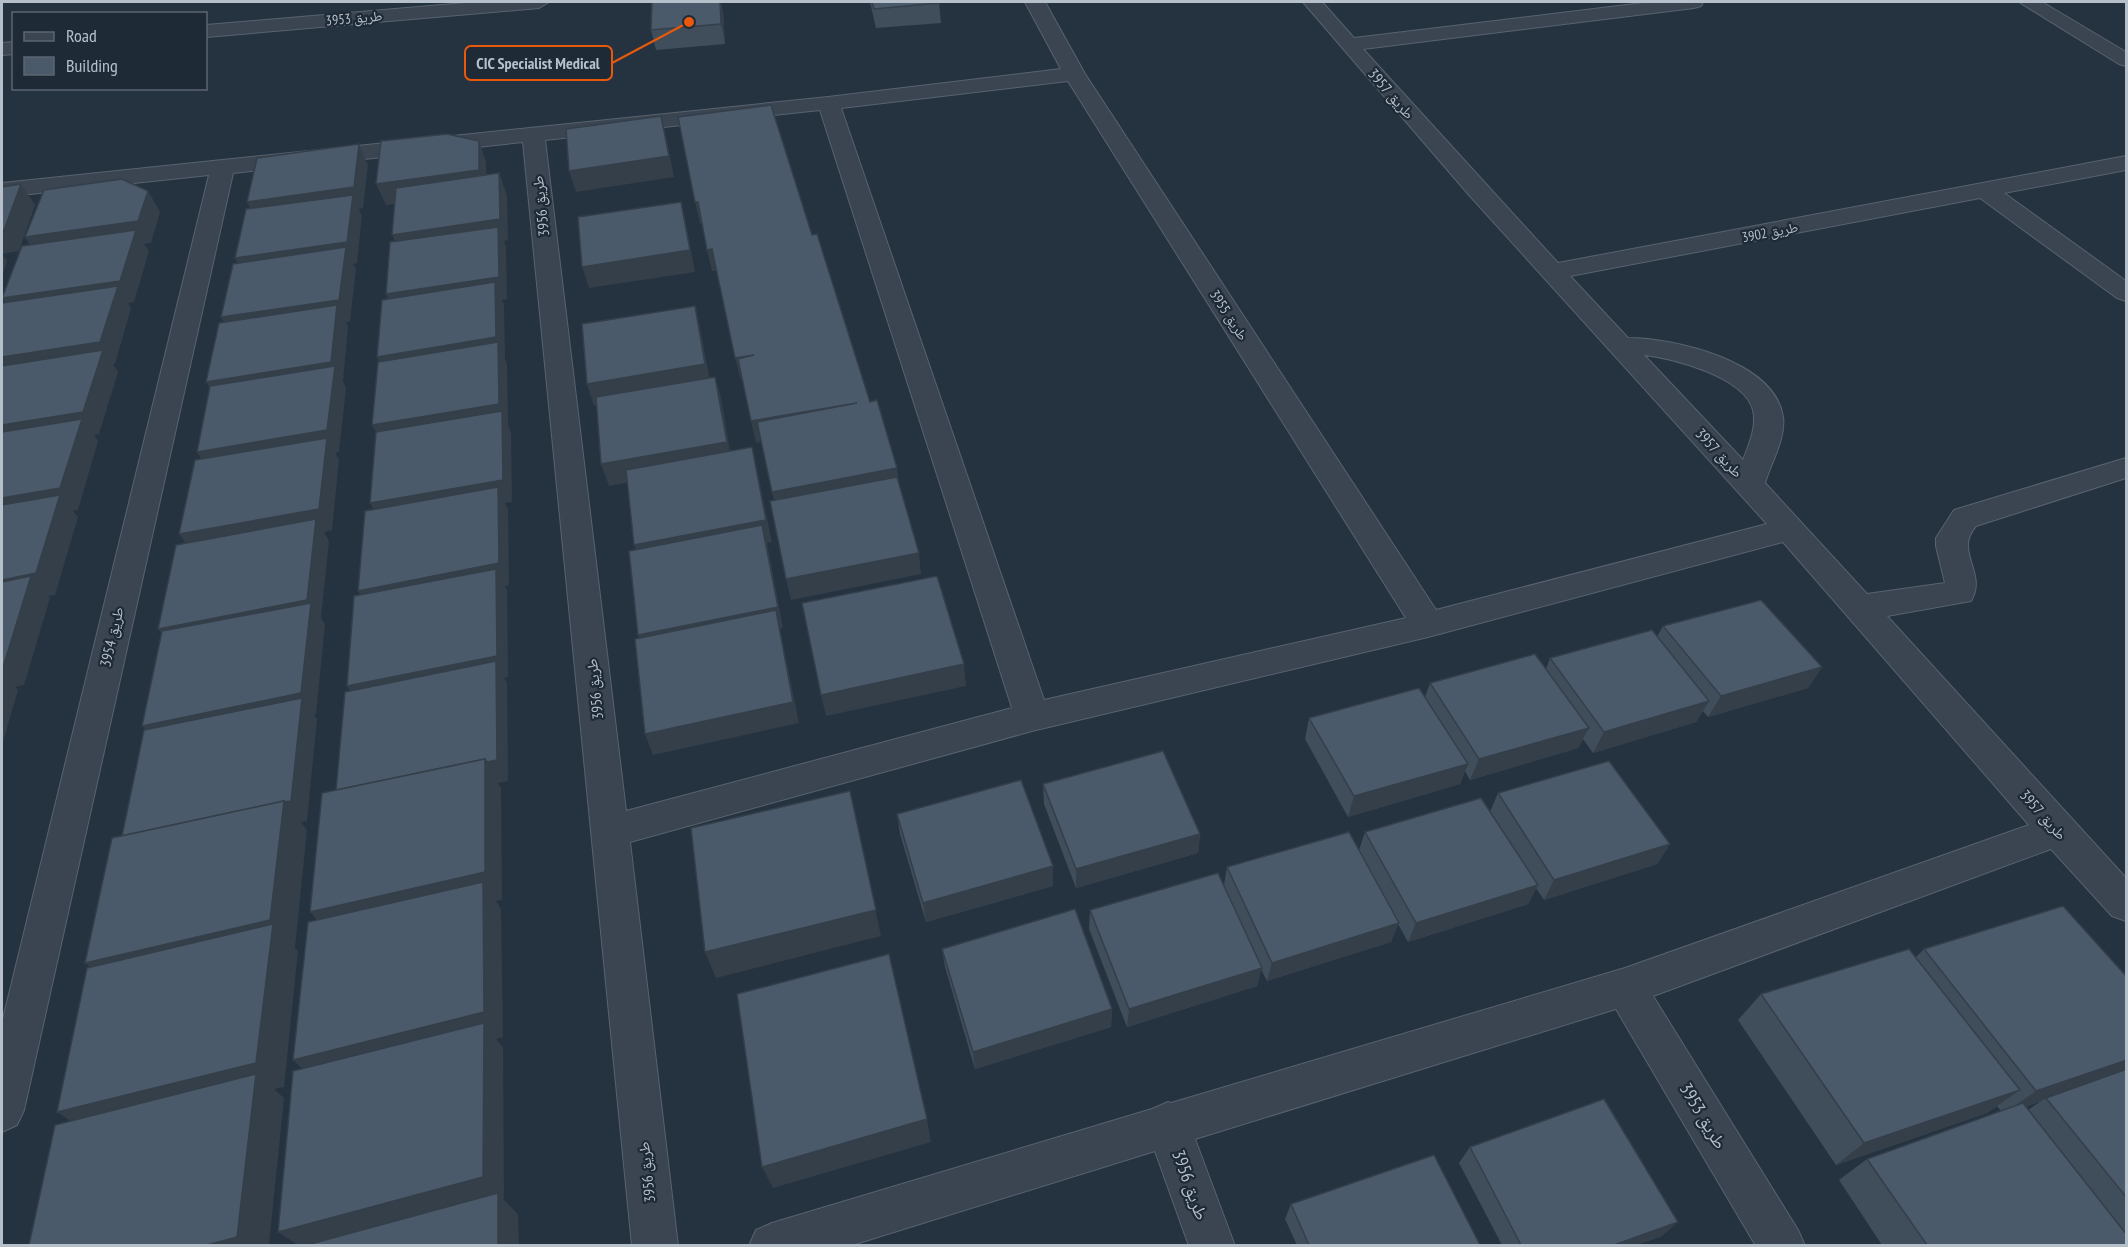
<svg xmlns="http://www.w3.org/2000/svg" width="2128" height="1247" font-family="'PT Sans Narrow','Noto Naskh Arabic',sans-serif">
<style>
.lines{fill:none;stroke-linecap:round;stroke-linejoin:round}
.minor-casing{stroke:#57636e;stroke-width:2}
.minor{fill:#3a4551;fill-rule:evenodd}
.wall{fill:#404d5b;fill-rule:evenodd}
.shaded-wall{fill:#343f4a}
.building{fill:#4b5a6a;stroke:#343f4a;stroke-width:1.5}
.labels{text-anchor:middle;stroke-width:4.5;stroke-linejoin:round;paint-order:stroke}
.far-street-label{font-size:14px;fill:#b6c0cb;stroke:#1e2a36}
.street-label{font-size:15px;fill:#b6c0cb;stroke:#1e2a36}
.near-street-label{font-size:18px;fill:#b6c0cb;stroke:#1e2a36}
.leader{fill:none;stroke:#e8590c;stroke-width:2}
.callout-dot{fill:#e8590c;stroke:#1e2a36;stroke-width:2}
.callout{fill:#1e2a36;stroke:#e8590c;stroke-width:2}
.callout-label{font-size:16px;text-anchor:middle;font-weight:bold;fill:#b6c0cb}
</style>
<rect width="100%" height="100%" fill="#253341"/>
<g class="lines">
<defs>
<g id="minor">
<polygon points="477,2 549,2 539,8 206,37 206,25"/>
<path d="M1025,2H1045L1085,74L1436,610L1767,524L1470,196L1303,2H1322L1354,38L1651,2H1703L1701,6L1694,8L1363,49L1558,263L2126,156V170L2004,193L2126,281V301L2117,298L1980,198L1570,276L1628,338C1674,338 1775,361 1783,417C1786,438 1771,463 1765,483L1867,594L1945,583L1936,546V538L1954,510L2126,458V478L1976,526C1953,552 1988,572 1971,601L1887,616L2126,878V921L2112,916L2051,849L1653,996L1798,1230L1805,1246H1756L1616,1009L1195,1139L1235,1246H1189L1155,1151L849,1246H749L756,1230L772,1223L1152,1109L1168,1102L1171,1103L1625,968L2029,825L1783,542L1428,637L1032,731L630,842L678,1246H632L523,142L233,173L24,1110L17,1125L2,1132V1023L209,175L2,197V183L828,97L1061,69ZM1068,81L1406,618L1044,700L841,108ZM820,110L1012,708L626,811L545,140ZM1644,355C1673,358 1745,377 1753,410C1757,427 1749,444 1743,460Z"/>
<polygon points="2019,2 2042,2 2126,52 2126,66 2119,64"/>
<polygon points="14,42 14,54 2,55 2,43"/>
</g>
</defs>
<use href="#minor" class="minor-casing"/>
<use href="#minor" class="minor"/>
</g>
<g class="wall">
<polygon points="870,2 939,2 941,23 876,28"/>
<polygon points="723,11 725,44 656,50 651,30"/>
<polygon points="1663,626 1822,667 1808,688 1708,717 1703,711 1696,722 1593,753 1583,739 1578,748 1470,780 1465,771 1460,784 1348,817 1305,739 1309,718 1425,697 1430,683 1546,669 1550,658 1657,637"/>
<polygon points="1043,784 1200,834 1198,853 1076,888 1044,804"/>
<polygon points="1498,793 1670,844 1657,864 1544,900 1536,888 1528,904 1408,942 1398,924 1391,942 1267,981 1261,969 1257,986 1127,1027 1089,929 1090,910 1224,885 1227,867 1359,850 1365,832 1490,812"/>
<polygon points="897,814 1053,866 1053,886 926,922 900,834"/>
<polygon points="942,949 1112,1009 1111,1027 975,1069 945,967"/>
<path d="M1924,949L2127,977V1245H1882L1839,1180L1867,1159L2001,1111L1997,1106L1987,1113L1836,1165L1738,1020L1761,994L1916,957ZM2041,1101L2028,1110L2025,1107Z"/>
<polygon points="1470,1147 1662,1236 1636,1245 1502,1245 1459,1163"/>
<polygon points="1291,1204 1480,1245 1297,1245 1285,1219"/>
</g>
<g class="shaded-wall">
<polygon points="720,2 721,2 723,11 725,44 721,24"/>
<polygon points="661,116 666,137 674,177 576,192 569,171"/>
<polygon points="479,141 486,162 487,191 386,205 376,184"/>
<polygon points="359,144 368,165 363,208 359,209 362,216 357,263 353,264 356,269 350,321 346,322 348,327 343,381 346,388 339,452 335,453 339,459 332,530 324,532 329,541 321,618 325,624 316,714 314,715 317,719 307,821 301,822 307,830 295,947 294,947 298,951 284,1087 274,1089 284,1098 269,1245 207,1245 92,1135 57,1112 117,989 85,963 160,746 142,726 175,650 158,629 195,556 179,534 211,474 197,452 220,404 206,382 234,339 221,317 247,280 235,258 258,223 247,202"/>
<polygon points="499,173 507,195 508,240 504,241 506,248 507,299 502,300 504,304 505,359 507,364 508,424 511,433 512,502 505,503 508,509 509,585 505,586 507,590 508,677 504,678 507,682 508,781 498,783 501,788 502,900 496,901 501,909 503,1037 496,1039 503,1047 504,1198 503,1199 518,1214 519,1245 298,1245 278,1232 319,1084 293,1060 334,939 310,912 351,815 361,707 347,686 371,612 358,591 382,525 370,503 384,447 372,425 387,379 377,357 396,316 386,294 402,256 392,235"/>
<polygon points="21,184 35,205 19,251 2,254 7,261 2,276 2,230"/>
<polygon points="148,191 160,212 151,243 144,244 149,251 134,302 128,303 131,308 115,364 113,364 118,372 99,434 94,435 98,441 78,510 73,511 78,517 55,595 48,596 50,598 24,685 15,687 18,690 2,745 2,357 17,320 2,298 39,259 25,237"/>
<polygon points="681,202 686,224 695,272 589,288 582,267"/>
<polygon points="695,202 698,202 703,223 700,223"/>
<polygon points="712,249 717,271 712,271 707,250"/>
<polygon points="695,306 700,328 711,386 594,406 587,384"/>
<polygon points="754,355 759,377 741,380 735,358"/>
<polygon points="715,377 721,398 732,463 609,486 601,464"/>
<polygon points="857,403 860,425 756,443 751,421"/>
<polygon points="752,447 772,542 767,543 783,628 780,629 799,723 653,755 645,734 646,657 638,635 642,567 634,545"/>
<polygon points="897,468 900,490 777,514 772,492"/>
<polygon points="919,553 921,574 791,600 786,579"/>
<polygon points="964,664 966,686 826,716 821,695"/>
<polygon points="1822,667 1808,688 1708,717 1721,696"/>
<polygon points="1709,701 1696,722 1593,753 1604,732"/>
<polygon points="1589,728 1578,748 1470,780 1479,759"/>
<polygon points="1468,764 1460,784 1348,817 1354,796"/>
<polygon points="850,791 881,936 716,978 705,952"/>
<polygon points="1200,834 1198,853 1076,888 1076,869"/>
<polygon points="1670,844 1657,864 1544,900 1554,880"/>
<polygon points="1053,866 1053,886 926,922 923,903"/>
<polygon points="1538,885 1528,904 1408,942 1416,923"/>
<polygon points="1399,923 1391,942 1267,981 1272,963"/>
<polygon points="1262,968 1257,986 1127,1027 1129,1009"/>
<polygon points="1112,1009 1111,1027 975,1069 973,1052"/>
<polygon points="2127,1060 2127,1072 2046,1098 2041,1101 2003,1114 2036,1091"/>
<polygon points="2020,1090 1987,1113 1836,1165 1864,1143"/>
<polygon points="927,1119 931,1142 773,1188 762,1167"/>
<polygon points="1678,1222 1662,1236 1636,1245 1614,1245"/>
</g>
<g class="building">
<polygon points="652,2 720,2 721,24 651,30"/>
<polygon points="872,2 939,2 939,3 874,9"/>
<polygon points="771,105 812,235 817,234 870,402 877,400 897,468 772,492 757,422 857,403 751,421 738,359 754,355 735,358 712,249 707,250 698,202 695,202 678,117"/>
<polygon points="661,116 669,156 569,171 566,129"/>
<polygon points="447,134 479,141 479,170 376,184 381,141"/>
<polygon points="359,144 354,187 247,202 257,158"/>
<polygon points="499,173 500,219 392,235 396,188"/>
<polygon points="122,179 148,191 138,221 25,237 44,190"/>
<polygon points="21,184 4,230 2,230 2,187"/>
<polygon points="353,195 347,242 235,258 246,209"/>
<polygon points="681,202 690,250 582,267 578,217"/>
<polygon points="498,227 499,277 386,294 390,242"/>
<polygon points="136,230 120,281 2,298 22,246"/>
<polygon points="346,247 339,300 221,317 233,264"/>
<polygon points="495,282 496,337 377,357 382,300"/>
<polygon points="118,286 100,342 2,357 2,303"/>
<polygon points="337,305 331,362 206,382 219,323"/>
<polygon points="695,306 705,364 587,384 582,324"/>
<polygon points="498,342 499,404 372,425 378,362"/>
<polygon points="103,350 83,412 2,425 2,366"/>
<polygon points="335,366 327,430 197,452 210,386"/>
<polygon points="715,377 727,442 601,464 596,397"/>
<polygon points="502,411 503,480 370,503 376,432"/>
<polygon points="82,419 60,488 2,498 2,432"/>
<polygon points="327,438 319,509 179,534 195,460"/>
<polygon points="752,447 766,520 634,545 626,470"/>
<polygon points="897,477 919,553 786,579 770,501"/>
<polygon points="498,487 499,563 358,591 365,511"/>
<polygon points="60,495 36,573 2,580 2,505"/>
<polygon points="316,519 307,600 158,629 176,545"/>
<polygon points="762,525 778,607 638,635 629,551"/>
<polygon points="496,569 497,656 347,686 354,596"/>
<polygon points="31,576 4,664 2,665 2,582"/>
<polygon points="937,576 964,664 821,695 802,603"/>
<polygon points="1761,600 1822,667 1721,696 1663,626"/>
<polygon points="311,603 301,693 142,726 162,631"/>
<polygon points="776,610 793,702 645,734 635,639"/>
<polygon points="1652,630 1709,701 1604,732 1550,658"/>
<polygon points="1535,654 1589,728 1479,759 1430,683"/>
<polygon points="496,661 497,760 487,762 485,759 336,790 345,692"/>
<polygon points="1419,688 1468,764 1354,796 1309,718"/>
<polygon points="302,698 291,801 284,802 284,801 122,836 144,730"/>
<polygon points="1163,751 1200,834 1076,869 1043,784"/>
<polygon points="485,759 485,872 310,912 322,793"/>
<polygon points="1609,761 1670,844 1554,880 1498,793"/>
<polygon points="1021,780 1053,866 923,903 897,814"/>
<polygon points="850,791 876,910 705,952 691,828"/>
<polygon points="1481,798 1538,885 1416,923 1365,832"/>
<polygon points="284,801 270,920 85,963 112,838"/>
<polygon points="1349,832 1399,923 1272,963 1227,867"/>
<polygon points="1218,873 1262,968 1129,1009 1090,910"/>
<polygon points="483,882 484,1012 293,1060 308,922"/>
<polygon points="2063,906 2127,977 2127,1060 2036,1091 1924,949"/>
<polygon points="1075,909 1112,1009 973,1052 942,949"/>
<polygon points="273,924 256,1063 57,1112 87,968"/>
<polygon points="1909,949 2020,1090 1864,1143 1761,994"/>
<polygon points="889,954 927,1119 762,1167 737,994"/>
<polygon points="484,1023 483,1177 278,1232 293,1071"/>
<polygon points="2127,1069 2127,1198 2046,1098"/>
<polygon points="256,1074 237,1237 207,1245 29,1245 55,1125"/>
<polygon points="1604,1099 1678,1222 1614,1245 1521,1245 1470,1147"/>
<polygon points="2023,1103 2127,1235 2127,1245 1927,1245 1867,1159"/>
<polygon points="1434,1155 1480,1245 1309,1245 1291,1204"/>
<polygon points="498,1193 498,1245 307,1245"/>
</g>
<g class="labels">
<g class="far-street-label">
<text transform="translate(354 18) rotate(-5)" y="5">طريق 3953</text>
<text transform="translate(1770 232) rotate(-11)" y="5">طريق 3902</text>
<text transform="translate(1229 315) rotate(57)" y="5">طريق 3955</text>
</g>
<g class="street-label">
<text transform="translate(1391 94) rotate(49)" y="5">طريق 3957</text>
<text transform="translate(541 206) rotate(-96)" y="5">طريق 3956</text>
<text transform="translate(1719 453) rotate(47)" y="5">طريق 3957</text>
<text transform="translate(112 637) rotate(-77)" y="5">طريق 3954</text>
<text transform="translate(595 689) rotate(-96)" y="5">طريق 3956</text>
<text transform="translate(2043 815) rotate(48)" y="5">طريق 3957</text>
<text transform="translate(647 1172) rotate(-96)" y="5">طريق 3956</text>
</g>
<g class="near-street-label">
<text transform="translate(1703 1116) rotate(59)" y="6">طريق 3953</text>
<text transform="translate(1190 1185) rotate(70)" y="6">طريق 3956</text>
</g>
</g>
<path class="leader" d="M689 22L612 63"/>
<circle class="callout-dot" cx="689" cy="22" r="6"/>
<rect class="callout" x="465" y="46" width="147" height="34" rx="6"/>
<g class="callout-label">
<text x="538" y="69">CIC Specialist Medical</text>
</g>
<rect width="2128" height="1247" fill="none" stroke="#b6c0cb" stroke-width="6"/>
<rect x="12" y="12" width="195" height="78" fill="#1e2a36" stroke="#5b6672" stroke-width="1.5"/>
<rect x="24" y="32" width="30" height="9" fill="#3a4551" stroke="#5b6672" stroke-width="1.5"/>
<text x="66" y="42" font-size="18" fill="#b6c0cb">Road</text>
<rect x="24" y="57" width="30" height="18" fill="#4b5a6a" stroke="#5b6672" stroke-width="1.5"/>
<text x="66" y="72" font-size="18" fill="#b6c0cb">Building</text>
</svg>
